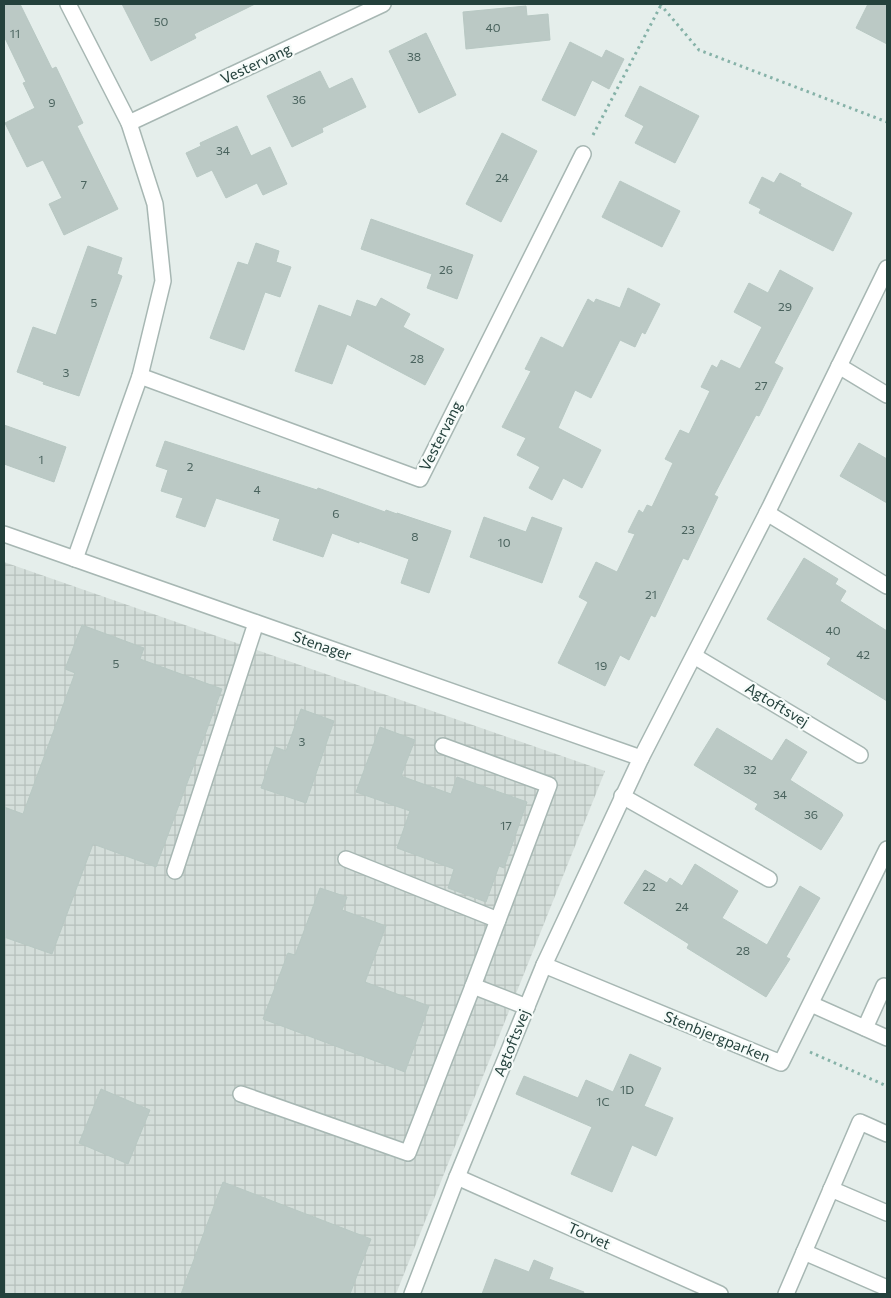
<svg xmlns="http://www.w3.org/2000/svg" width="891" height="1298" font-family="Commissioner,sans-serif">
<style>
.industrial{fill:url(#industrial-grid)}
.building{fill:#bbc9c5;stroke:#b8c8c3}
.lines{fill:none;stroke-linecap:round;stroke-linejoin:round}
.minor-casing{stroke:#a7b7b3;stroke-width:18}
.path{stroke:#86b2a8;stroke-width:3;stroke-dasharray:2.5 4;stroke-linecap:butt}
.minor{stroke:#fff;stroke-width:15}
.labels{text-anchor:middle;stroke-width:4.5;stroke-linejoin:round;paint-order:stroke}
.number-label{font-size:12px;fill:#4a635e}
.street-label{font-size:15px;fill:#24413c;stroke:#f6fbf9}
</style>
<defs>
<pattern id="industrial-grid" width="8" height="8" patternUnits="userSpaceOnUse" patternTransform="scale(1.25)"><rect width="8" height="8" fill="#d4deda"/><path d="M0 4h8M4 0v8" fill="none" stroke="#b6c0bc"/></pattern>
</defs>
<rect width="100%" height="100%" fill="#e5eeeb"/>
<polygon class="industrial" points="4,562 605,771 396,1294 4,1294"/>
<g class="building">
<polygon points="4,4 20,4 52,69 56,67 83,123 77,126 118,209 64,235 49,204 62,198 43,160 27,167 5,123 35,108 23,83 26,82 4,36"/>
<polygon points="122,4 255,4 194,34 196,38 151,61"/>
<polygon points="868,4 887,4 887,44 856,28"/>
<polygon points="526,6 527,16 548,14 550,40 466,49 463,12"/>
<polygon points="426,33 456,95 419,113 389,51"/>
<polygon points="570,42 602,58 606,50 624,59 609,89 592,80 575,116 542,100"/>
<polygon points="320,71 329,89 352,78 366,107 322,128 323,132 292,147 267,96"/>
<polygon points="640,86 699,116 675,163 635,143 644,126 625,116"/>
<polygon points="237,126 251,156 270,147 287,184 263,195 257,183 226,198 212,170 197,177 186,153 201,146 200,143"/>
<polygon points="502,133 537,151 501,222 466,204"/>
<polygon points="780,173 801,184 800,186 852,213 833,251 759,213 761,209 749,203 762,177 774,183"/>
<polygon points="620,181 680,211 662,247 602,217"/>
<polygon points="371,219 473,255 457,299 427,288 432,274 361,249"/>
<polygon points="256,243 279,251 276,262 291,267 280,297 265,292 244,350 210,338 238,262 248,265"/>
<polygon points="88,246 122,258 117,274 122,276 79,396 43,384 44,382 17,372 33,327 56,335"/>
<polygon points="780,270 813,288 774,363 783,368 759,416 756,415 714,495 718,497 688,560 683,558 655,617 651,615 629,660 620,655 605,686 558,663 588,602 579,597 596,562 617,572 635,534 628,532 639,510 643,513 647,505 652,507 673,463 665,459 680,430 689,434 710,391 701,387 712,365 717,368 721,360 740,369 762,327 734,312 749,283 768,293"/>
<polygon points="628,288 660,304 645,334 642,332 635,347 620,340 591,398 575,390 558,428 601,450 582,488 563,478 552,500 529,488 540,467 517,455 526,438 502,427 531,371 525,369 541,337 563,348 588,299 594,303 596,299 620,308"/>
<polygon points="381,298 410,314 403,327 444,349 425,385 347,344 332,384 295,371 319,305 351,317 357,300 376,307"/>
<polygon points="4,425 66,447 54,482 4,464"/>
<polygon points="165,441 317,490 318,488 385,512 386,510 397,514 397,513 451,531 429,593 401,583 409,559 359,541 359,543 332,533 323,557 273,540 280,519 216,498 205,527 176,517 183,498 161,491 168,470 156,466"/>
<polygon points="859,443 887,459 887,503 840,476"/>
<polygon points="484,517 526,532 532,517 562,528 542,583 470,557"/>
<polygon points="804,558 838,579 835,584 846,591 840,601 887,631 887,701 827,664 831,658 767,619"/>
<polygon points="82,625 144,648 140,659 222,689 156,867 93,844 52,954 4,937 4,807 23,814 75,673 65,669"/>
<polygon points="301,709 334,721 306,803 261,788 275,747 286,751"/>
<polygon points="380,727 415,740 401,776 451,794 457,777 527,802 504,868 499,866 486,902 448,888 454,869 397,848 410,811 356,792"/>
<polygon points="717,728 772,761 786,739 807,752 790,780 842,813 842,814 843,815 821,850 755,809 758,804 694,765"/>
<polygon points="695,864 738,891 722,918 767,945 800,886 820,898 786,957 790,959 766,997 687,948 689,944 624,903 645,870 667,883 670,878 682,886"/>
<polygon points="320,888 347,897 342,910 386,926 365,982 429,1006 405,1072 263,1019 288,953 295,955"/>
<polygon points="630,1054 661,1068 644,1106 673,1118 656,1156 632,1145 612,1192 571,1174 592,1127 516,1094 524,1076 578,1098 586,1080 613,1092"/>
<polygon points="101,1089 150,1110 128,1164 79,1143"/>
<polygon points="223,1182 371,1239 350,1294 181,1294"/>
<polygon points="495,1259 529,1272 534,1260 553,1268 549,1279 584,1292 583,1294 482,1294"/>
</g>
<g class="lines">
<defs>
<g id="minor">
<polyline points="68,4 129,123 155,204 163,281 140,376 75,559"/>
<polyline points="129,123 383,4"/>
<polyline points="839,366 887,395"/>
<polyline points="140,376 420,479 583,154"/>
<polyline points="767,513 887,586"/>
<polyline points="4,534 641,758"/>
<polyline points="694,656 860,755"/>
<polyline points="443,746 549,785 473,986 527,1007"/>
<polyline points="622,796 769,879"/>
<polyline points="346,859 498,920"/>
<polyline points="175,871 256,623"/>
<polyline points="544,965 781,1063 887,849"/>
<polyline points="811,1004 887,1038"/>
<polyline points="865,1028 884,986 887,987"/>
<polyline points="241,1094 408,1153 473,986"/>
<polyline points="457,1177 720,1294"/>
<polyline points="831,1189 887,1213"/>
<polyline points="804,1252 887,1288"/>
<polyline points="412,1294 457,1177 544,965 641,758 767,513 887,268"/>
<polyline points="786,1294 860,1122 887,1134"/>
</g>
</defs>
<use href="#minor" class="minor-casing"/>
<g class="path">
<polyline points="660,4 699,50 887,122"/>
<polyline points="593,135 661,5"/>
<polyline points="810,1052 887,1086"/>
</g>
<use href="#minor" class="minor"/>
</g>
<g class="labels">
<g class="number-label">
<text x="161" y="26">50</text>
<text x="493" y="32">40</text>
<text x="15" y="38">11</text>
<text x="414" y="61">38</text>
<text x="299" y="104">36</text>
<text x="52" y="107">9</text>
<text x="223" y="155">34</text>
<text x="502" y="182">24</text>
<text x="84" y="189">7</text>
<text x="446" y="274">26</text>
<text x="94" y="307">5</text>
<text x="785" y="311">29</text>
<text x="417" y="363">28</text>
<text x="66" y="377">3</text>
<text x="761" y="390">27</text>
<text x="41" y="464">1</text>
<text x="190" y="471">2</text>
<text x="257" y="494">4</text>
<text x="336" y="518">6</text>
<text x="688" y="534">23</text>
<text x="415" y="541">8</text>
<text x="504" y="547">10</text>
<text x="651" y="599">21</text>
<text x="833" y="635">40</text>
<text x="863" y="659">42</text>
<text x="116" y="668">5</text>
<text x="601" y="670">19</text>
<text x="302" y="746">3</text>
<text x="750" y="774">32</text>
<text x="780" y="799">34</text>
<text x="811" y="819">36</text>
<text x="506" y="830">17</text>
<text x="649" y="891">22</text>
<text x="682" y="911">24</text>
<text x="743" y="955">28</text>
<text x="627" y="1094">1D</text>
<text x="603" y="1106">1C</text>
</g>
<g class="street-label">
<text transform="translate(256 64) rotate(-25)" y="5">Vestervang</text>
<text transform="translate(441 436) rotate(-63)" y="5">Vestervang</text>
<text transform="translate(322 646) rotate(19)" y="5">Stenager</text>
<text transform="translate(777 705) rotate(31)" y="5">Agtoftsvej</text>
<text transform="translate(717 1037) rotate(22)" y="5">Stenbjergparken</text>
<text transform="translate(512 1043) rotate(-68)" y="5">Agtoftsvej</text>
<text transform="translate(589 1236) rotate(24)" y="5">Torvet</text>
</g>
</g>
<rect width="891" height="1298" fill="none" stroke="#24413c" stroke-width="10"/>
</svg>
